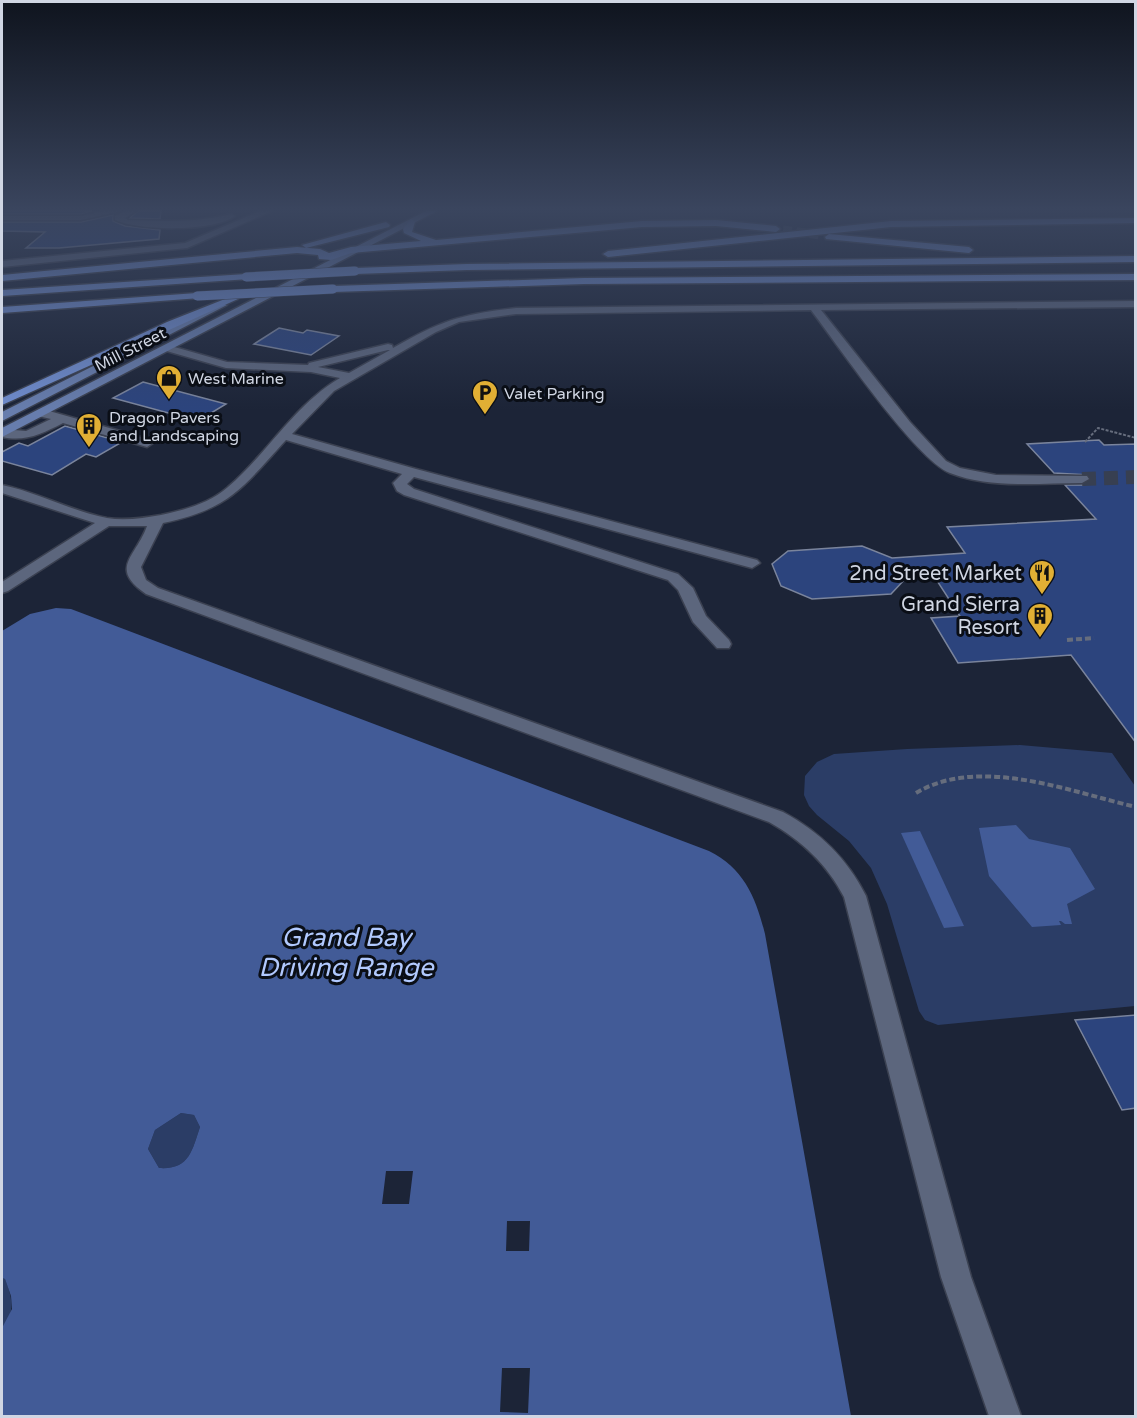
<svg xmlns="http://www.w3.org/2000/svg" width="1137" height="1418" font-family="'Varela Round',sans-serif">
<style>
.green{fill:#2b3d66}
.water{fill:#425b97;fill-rule:evenodd}
.building{fill:#2c447d;stroke:#7a849c;stroke-width:1.5}
.lines{fill:none;stroke-linecap:round;stroke-linejoin:round}
.minor-tunnel{stroke:#373f51;stroke-width:14;stroke-dasharray:14 8;stroke-linecap:butt}
.highway-tunnel{stroke:#373f51;stroke-width:9;stroke-dasharray:9 4.5;stroke-linecap:butt}
.minor-casing{stroke:#3b4151;stroke-width:3}
.major-casing{stroke:#3b4151;stroke-width:3}
.highway-casing{stroke:#3b4151;stroke-width:3}
.path-far1{stroke:#666d7d;stroke-width:2;stroke-dasharray:3 1.5;stroke-linecap:butt}
.path{stroke:#666d7d;stroke-width:4;stroke-dasharray:6 3;stroke-linecap:butt}
.minor{fill:#5c667d;fill-rule:evenodd}
.major{fill:#677dad;fill-rule:evenodd}
.highway{fill:#6f8ccd;fill-rule:evenodd}
.highway-bridge-casing{stroke:#3b4151;stroke-width:10;stroke-linecap:butt}
.highway-bridge{stroke:#6f8ccd;stroke-width:9}
.labels{text-anchor:middle;stroke-width:6;stroke-linejoin:round;paint-order:stroke}
.far-street-label{font-size:16px;fill:#d0d6e3;stroke:#0a0e16}
.far-poi-label{font-size:16px;fill:#d0d6e3;stroke:#0a0e16;text-anchor:start}
.poi-label{font-size:20px;fill:#d0d6e3;stroke:#0a0e16;text-anchor:end}
.near-water-label{font-size:26px;font-style:italic;fill:#b1c9fe;stroke:#0a0e16}
</style>
<rect width="100%" height="100%" fill="#1c2437"/>
<g class="green">
<polygon points="1020,745 1112,753 1135,786 1135,1006 938,1025 925,1020 919,1011 887,904 871,868 849,841 817,815 809,806 804,795 805,776 817,762 834,754 907,749"/>
<path d="M181,1113L194,1115L200,1127C192,1151 189,1170 159,1168L148,1149L155,1130Z"/>
<path d="M2,1278L5,1279C12,1296 16,1314 2,1328Z"/>
</g>
<g class="water">
<path d="M56,608L71,609L709,851C744,868 756,898 765,934L851,1416H2V1328L12,1309L11,1296L5,1279L2,1278V631L30,614ZM181,1113L194,1115L200,1127C192,1151 189,1170 159,1168L148,1149L155,1130ZM386,1171H413L409,1204H382ZM507,1221H530L529,1251H506ZM502,1368H530L528,1413L500,1412Z"/>
<polygon points="1016,825 1029,839 1070,848 1095,889 1067,904 1072,924 1065,924 1061,921 1059,921 1061,925 1032,927 989,876 979,828"/>
<polygon points="920,831 964,926 944,928 901,833"/>
</g>
<g class="building">
<polygon points="2,211 92,211 81,214 2,214"/>
<polygon points="138,211 161,211 160,219 130,218"/>
<polygon points="113,215 113,221 125,226 160,230 159,239 59,248 26,248 45,232 2,231 2,222 81,222"/>
<polygon points="279,328 303,333 307,330 339,336 311,355 254,344"/>
<polygon points="143,382 226,404 198,421 113,398"/>
<polygon points="65,426 122,442 96,457 86,454 52,475 2,461 2,452 19,443 28,446"/>
<polygon points="1099,440 1104,445 1136,444 1136,743 1071,655 958,663 931,618 960,616 934,576 906,578 891,594 812,599 781,586 772,564 788,551 862,546 892,558 965,553 947,527 1096,519 1065,485 1083,485 1091,480 1089,475 1054,473 1027,444"/>
<polygon points="1136,1015 1136,1108 1122,1110 1075,1020"/>
</g>
<g class="lines">
<polyline class="minor-tunnel" points="1082,479 1136,477"/>
<polyline class="highway-tunnel" points="783,230 820,235"/>
<defs>
<g id="minor">
<polygon points="103,211 121,211 81,220 2,220 2,216 81,216"/>
<path d="M125,211H136L125,218L128,220C164,221 196,223 231,214L235,216C213,232 139,231 115,220V216Z"/>
<polygon points="260,211 272,211 187,248 2,267 2,261 185,243"/>
<path d="M1136,301V307L821,310L910,422L946,461L960,468L996,475L1087,476L1089,479L1082,483C1039,483 990,489 950,473C916,460 837,344 811,310L516,314L459,322L436,332L334,391L292,434L416,469L757,560L760,563L752,568L414,477L407,484L414,489L678,574L693,588L706,616L729,640L731,644L729,648H717L693,622L678,590L668,580L404,495L397,491L393,483L402,474L286,440C242,488 230,509 163,523L141,567L146,580L158,588L783,812C820,832 847,858 866,896L971,1277L1021,1416H989L941,1277L844,897C827,864 801,840 769,822L146,594C108,568 136,557 147,526H109L8,591L2,593V582L95,523L2,493V485C37,492 71,511 107,518C125,521 144,518 161,515C185,510 210,503 228,487C268,453 294,405 340,378L311,372L226,368L163,350V346H171L227,362L308,365L309,363L388,344L392,345L393,348C440,321 461,314 516,308ZM388,350H390L349,373L318,367Z"/>
<path d="M42,409L152,440L153,443L147,447L63,423C42,434 25,442 2,437V429L26,431L51,419L38,416V410Z"/>
</g>
<g id="major">
<polygon points="426,211 437,211 2,437 2,428"/>
<polygon points="218,303 227,305 2,421 2,412"/>
</g>
<g id="highway">
<polygon points="1136,218 1136,223 891,227 608,257 603,254 608,251 891,221"/>
<polygon points="411,219 415,222 412,232 436,240 642,221 716,220 776,226 780,229 776,232 716,226 642,227 351,253 331,260 319,259 318,255 297,253 2,281 2,275 297,247 320,249 329,253 351,247 421,241 404,233 403,229"/>
<polygon points="386,222 390,225 389,227 306,248 302,245"/>
<polygon points="829,234 969,247 973,250 969,253 826,239 825,237"/>
<polygon points="1136,256 1136,262 467,270 355,274 350,271 355,268 467,264"/>
<polygon points="246,274 249,275 249,279 2,296 2,290"/>
<polygon points="1136,274 1136,280 584,284 333,292 328,289 333,286 584,278"/>
<polygon points="197,293 202,296 200,298 2,313 2,307"/>
<polygon points="230,297 238,299 2,405 2,398 167,322"/>
</g>
</defs>
<use href="#minor" class="minor-casing"/>
<use href="#major" class="major-casing"/>
<use href="#highway" class="highway-casing"/>
<polyline class="path-far1" points="1085,442 1098,428 1136,438"/>
<g class="path">
<polyline points="1067,640 1094,638"/>
<path d="M916,793C979,755 1071,792 1136,807"/>
</g>
<use href="#minor" class="minor"/>
<use href="#major" class="major"/>
<use href="#highway" class="highway"/>
<defs>
<g id="highway-bridge">
<polyline points="246,277 355,271"/>
<polyline points="197,296 333,289"/>
</g>
</defs>
<use href="#highway-bridge" class="highway-bridge-casing"/>
<use href="#highway-bridge" class="highway-bridge"/>
</g>
<linearGradient id="sky" x2="0" y2="1"><stop stop-color="#0f141e"/><stop offset="0.51" stop-color="#3a455e"/><stop offset="1" stop-color="#3a455e" stop-opacity="0"/></linearGradient>
<rect width="1137" height="410" fill="url(#sky)"/>
<defs>
<symbol id="shop-pin" viewBox="-11 -11 22 30"><path d="M0 17L-7.5 6A9.5 9.5 0 1 1 7.5 6Z" fill="#e1af34" stroke="#0a0e16"/><path d="M-5-2.5h2.3a2.7 3.5 0 0 1 5.4 0H5L5.5 6h-11ZM-1.5-2.5h3a1.5 2.3 0 0 0-3 0Z" fill="#111"/></symbol>
<symbol id="parking-pin" viewBox="-11 -11 22 30"><path d="M0 17L-7.5 6A9.5 9.5 0 1 1 7.5 6Z" fill="#e1af34" stroke="#0a0e16"/><path d="M-3.5-5.5H1a3.5 3.5 0 0 1 0 7H-1V5.5H-3.5ZM-1-3.4V-.6H.8a1.4 1.4 0 0 0 0-2.8Z" fill="#111"/></symbol>
<symbol id="building-pin" viewBox="-11 -11 22 30"><path d="M0 17L-7.5 6A9.5 9.5 0 1 1 7.5 6Z" fill="#e1af34" stroke="#0a0e16"/><path d="M-4-6H4V6H1V3H-1V6H-4ZM-2.5-4.3h1.7v1.8h-1.7ZM.8-4.3h1.7v1.8H.8ZM-2.5-1h1.7V.8h-1.7ZM.8-1h1.7V.8H.8Z" fill="#111"/></symbol>
<symbol id="restaurant-pin" viewBox="-11 -11 22 30"><path d="M0 17L-7.5 6A9.5 9.5 0 1 1 7.5 6Z" fill="#e1af34" stroke="#0a0e16"/><path d="M-5-6h1v4h1v-4h1v4h1v-4h1v5L-1.5 .5V6h-2V.5L-5-1ZM5-6V6H3V1.5H1.5Q1.5-4 5-6Z" fill="#111"/></symbol>
</defs>
<g fill-rule="evenodd">
<use href="#shop-pin" x="154" y="363" width="30" height="40"/>
<use href="#parking-pin" x="470" y="378" width="30" height="40"/>
<use href="#building-pin" x="74" y="411" width="30" height="40"/>
<use href="#restaurant-pin" x="1027" y="558" width="30" height="40"/>
<use href="#building-pin" x="1025" y="601" width="30" height="40"/>
</g>
<g class="labels">
<g class="far-street-label">
<text transform="translate(130 349) rotate(-27)" y="6">Mill Street</text>
</g>
<g class="far-poi-label">
<text x="188" y="384">West Marine</text>
<text x="504" y="399">Valet Parking</text>
<text x="109" y="423">Dragon Pavers<tspan x="109" dy="18">and Landscaping</tspan></text>
</g>
<g class="poi-label">
<text x="1022" y="580">2nd Street Market</text>
<text x="1020" y="611">Grand Sierra<tspan x="1020" dy="23">Resort</tspan></text>
</g>
<g class="near-water-label">
<text x="346" y="946">Grand Bay<tspan x="346" dy="30">Driving Range</tspan></text>
</g>
</g>
<rect width="1137" height="1418" fill="none" stroke="#d0d6e3" stroke-width="6"/>
</svg>
